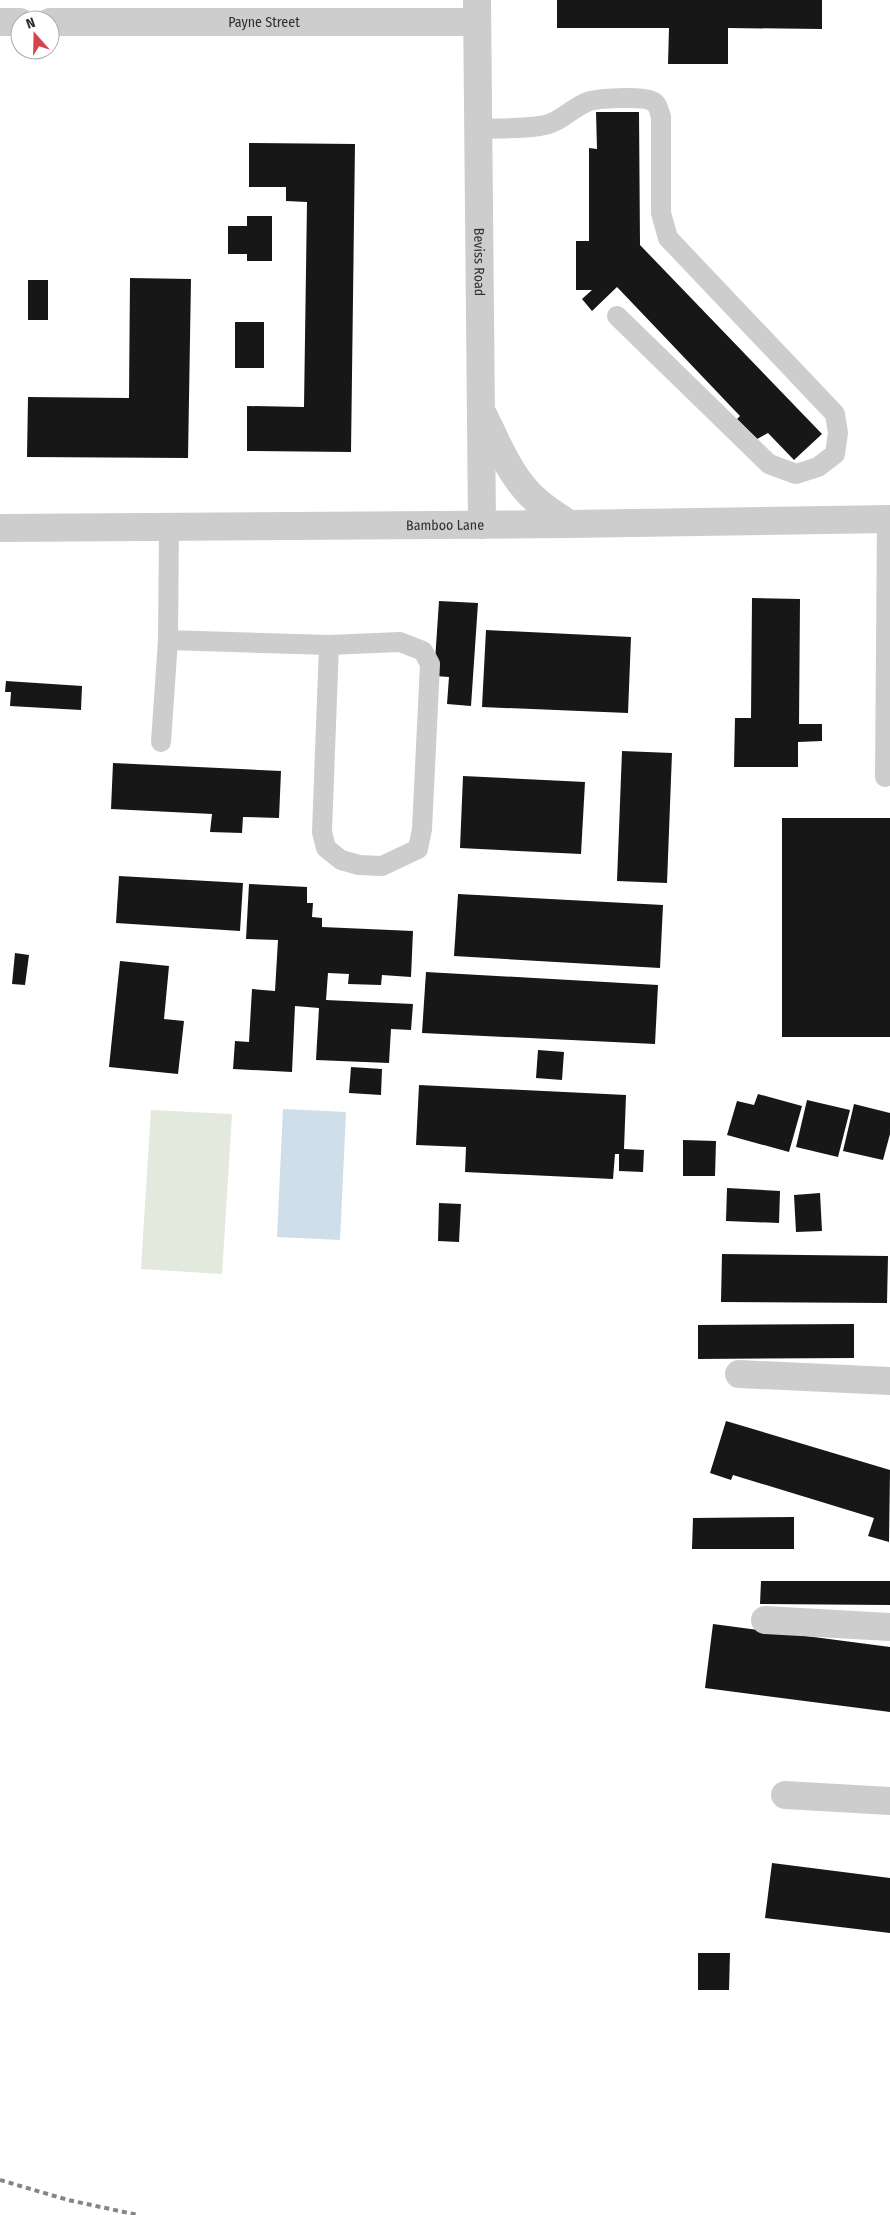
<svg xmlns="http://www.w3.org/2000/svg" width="890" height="2215" font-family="'Fira Sans Condensed',sans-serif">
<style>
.green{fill:#e3e9dd}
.water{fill:#cedfea}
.building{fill:#171717}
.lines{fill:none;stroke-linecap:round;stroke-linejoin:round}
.service{stroke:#cdcdcd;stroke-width:20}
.minor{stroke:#cdcdcd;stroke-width:28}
.rail{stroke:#858585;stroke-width:4;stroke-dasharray:5 4;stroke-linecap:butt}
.labels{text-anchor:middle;stroke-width:5;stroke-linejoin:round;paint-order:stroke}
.street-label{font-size:14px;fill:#303030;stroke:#fff}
</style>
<rect width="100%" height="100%" fill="#fff"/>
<polygon class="green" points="151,1110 232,1114 222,1274 141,1269"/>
<polygon class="water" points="283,1109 346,1112 340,1240 277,1237"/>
<g class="building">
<polygon points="557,0 822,0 822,29 728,28 728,64 668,64 669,28 557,28"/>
<polygon points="596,112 639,112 640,245 822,434 794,460 768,433 757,439 737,419 740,416 617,287 592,311 582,299 592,290 576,290 576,241 589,241 589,148 597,149"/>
<polygon points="249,143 355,144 351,452 247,451 247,406 304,407 307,202 286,201 286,187 249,187"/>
<polygon points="247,216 272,216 272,261 247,261 247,254 228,254 228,226 247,226"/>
<polygon points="130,278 191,279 188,458 27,457 28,397 129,398"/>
<rect x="28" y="280" width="20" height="40"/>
<rect x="235" y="322" width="29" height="46"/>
<polygon points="752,598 800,599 799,724 822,724 822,741 798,742 798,767 734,767 735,718 751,718"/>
<polygon points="439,601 478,603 471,706 447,704 449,677 434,676"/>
<polygon points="486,630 631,637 628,713 482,707"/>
<polygon points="6,681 82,686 81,710 10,706 11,692 5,692"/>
<polygon points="622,751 672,753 667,883 617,881"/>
<polygon points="113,763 281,771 279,818 243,817 242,833 210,832 212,814 111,809"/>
<polygon points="463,776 585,782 581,854 460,848"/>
<rect x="782" y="818" width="108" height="219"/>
<polygon points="119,876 243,883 240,931 116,923"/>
<polygon points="249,884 307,887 307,903 313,903 312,917 322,918 322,927 413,931 411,977 382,975 381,985 348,984 349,974 328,973 326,1000 413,1004 411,1030 391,1029 389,1063 316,1060 319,1008 295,1006 292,1072 233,1069 235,1041 249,1042 252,989 275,991 278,940 246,939"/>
<polygon points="458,894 663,905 660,968 454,956"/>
<polygon points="15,953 29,955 25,985 12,984"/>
<polygon points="120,961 169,966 164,1019 184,1021 178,1074 109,1067"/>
<polygon points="426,972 658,985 655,1044 422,1033"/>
<polygon points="538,1050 564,1052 562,1080 536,1078"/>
<polygon points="351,1067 382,1069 381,1095 349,1093"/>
<polygon points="419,1085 626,1095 624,1149 644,1150 643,1172 619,1171 619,1154 615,1154 613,1179 465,1172 466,1147 416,1145"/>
<polygon points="758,1094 802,1106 789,1152 727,1135 737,1101 754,1105"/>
<polygon points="807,1100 850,1110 838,1157 796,1147"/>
<polygon points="854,1104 890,1113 890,1134 883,1160 843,1151"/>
<polygon points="683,1140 716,1141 715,1176 683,1176"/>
<polygon points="727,1188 780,1191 779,1223 726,1221"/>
<polygon points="820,1193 822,1231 796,1232 794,1195"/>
<polygon points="439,1203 461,1204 459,1242 438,1241"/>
<polygon points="722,1254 888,1256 887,1303 721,1302"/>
<polygon points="854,1324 854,1358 698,1359 698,1325"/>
<polygon points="726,1421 890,1470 889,1542 868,1536 874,1518 733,1475 731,1480 710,1473"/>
<polygon points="794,1517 794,1549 692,1549 693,1518"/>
<polygon points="761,1581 890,1581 890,1605 760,1604"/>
<polygon points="713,1624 890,1647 890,1712 705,1688"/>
<polygon points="772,1863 890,1878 890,1933 765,1918"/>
<polygon points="698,1953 730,1953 729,1990 698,1990"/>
</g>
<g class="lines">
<g class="service">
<path d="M479,129C499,128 520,129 540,126C559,124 570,109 587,102C597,98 642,96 652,101C658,103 659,111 661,117V213L668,238L835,414L838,433L835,454L818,467L796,474L769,464L617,316"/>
<polyline points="169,526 168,640 329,645 400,642 423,651 430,664 422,829 418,849 382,866 359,865 341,860 326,848 322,832 329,645"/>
<polyline points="161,742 168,640"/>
<polyline points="885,777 887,519"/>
</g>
<g class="minor">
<path id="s1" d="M477,0L482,525"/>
<polyline points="0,22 20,22"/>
<path id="s2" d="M50,22H477"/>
<path d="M484,416C498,445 512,480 537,501C547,510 559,517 569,524"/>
<path id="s3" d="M0,528L569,524L890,519"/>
<polyline points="739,1374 890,1381"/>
<polyline points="765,1620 890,1627"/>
<polyline points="785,1795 890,1801"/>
</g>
<polyline class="rail" points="0,2180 68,2200 138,2215"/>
</g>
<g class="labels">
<g class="street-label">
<text dy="5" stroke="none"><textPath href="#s2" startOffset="214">Payne Street</textPath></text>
<text dy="5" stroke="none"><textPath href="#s1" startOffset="262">Beviss Road</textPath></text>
<text dy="5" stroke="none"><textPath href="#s3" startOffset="445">Bamboo Lane</textPath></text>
</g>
</g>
<g transform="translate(35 35) rotate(340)"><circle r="24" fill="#ffffff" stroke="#acacac"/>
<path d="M0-4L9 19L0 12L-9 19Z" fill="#d6444d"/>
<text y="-8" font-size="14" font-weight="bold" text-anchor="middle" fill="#303030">N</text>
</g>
</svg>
